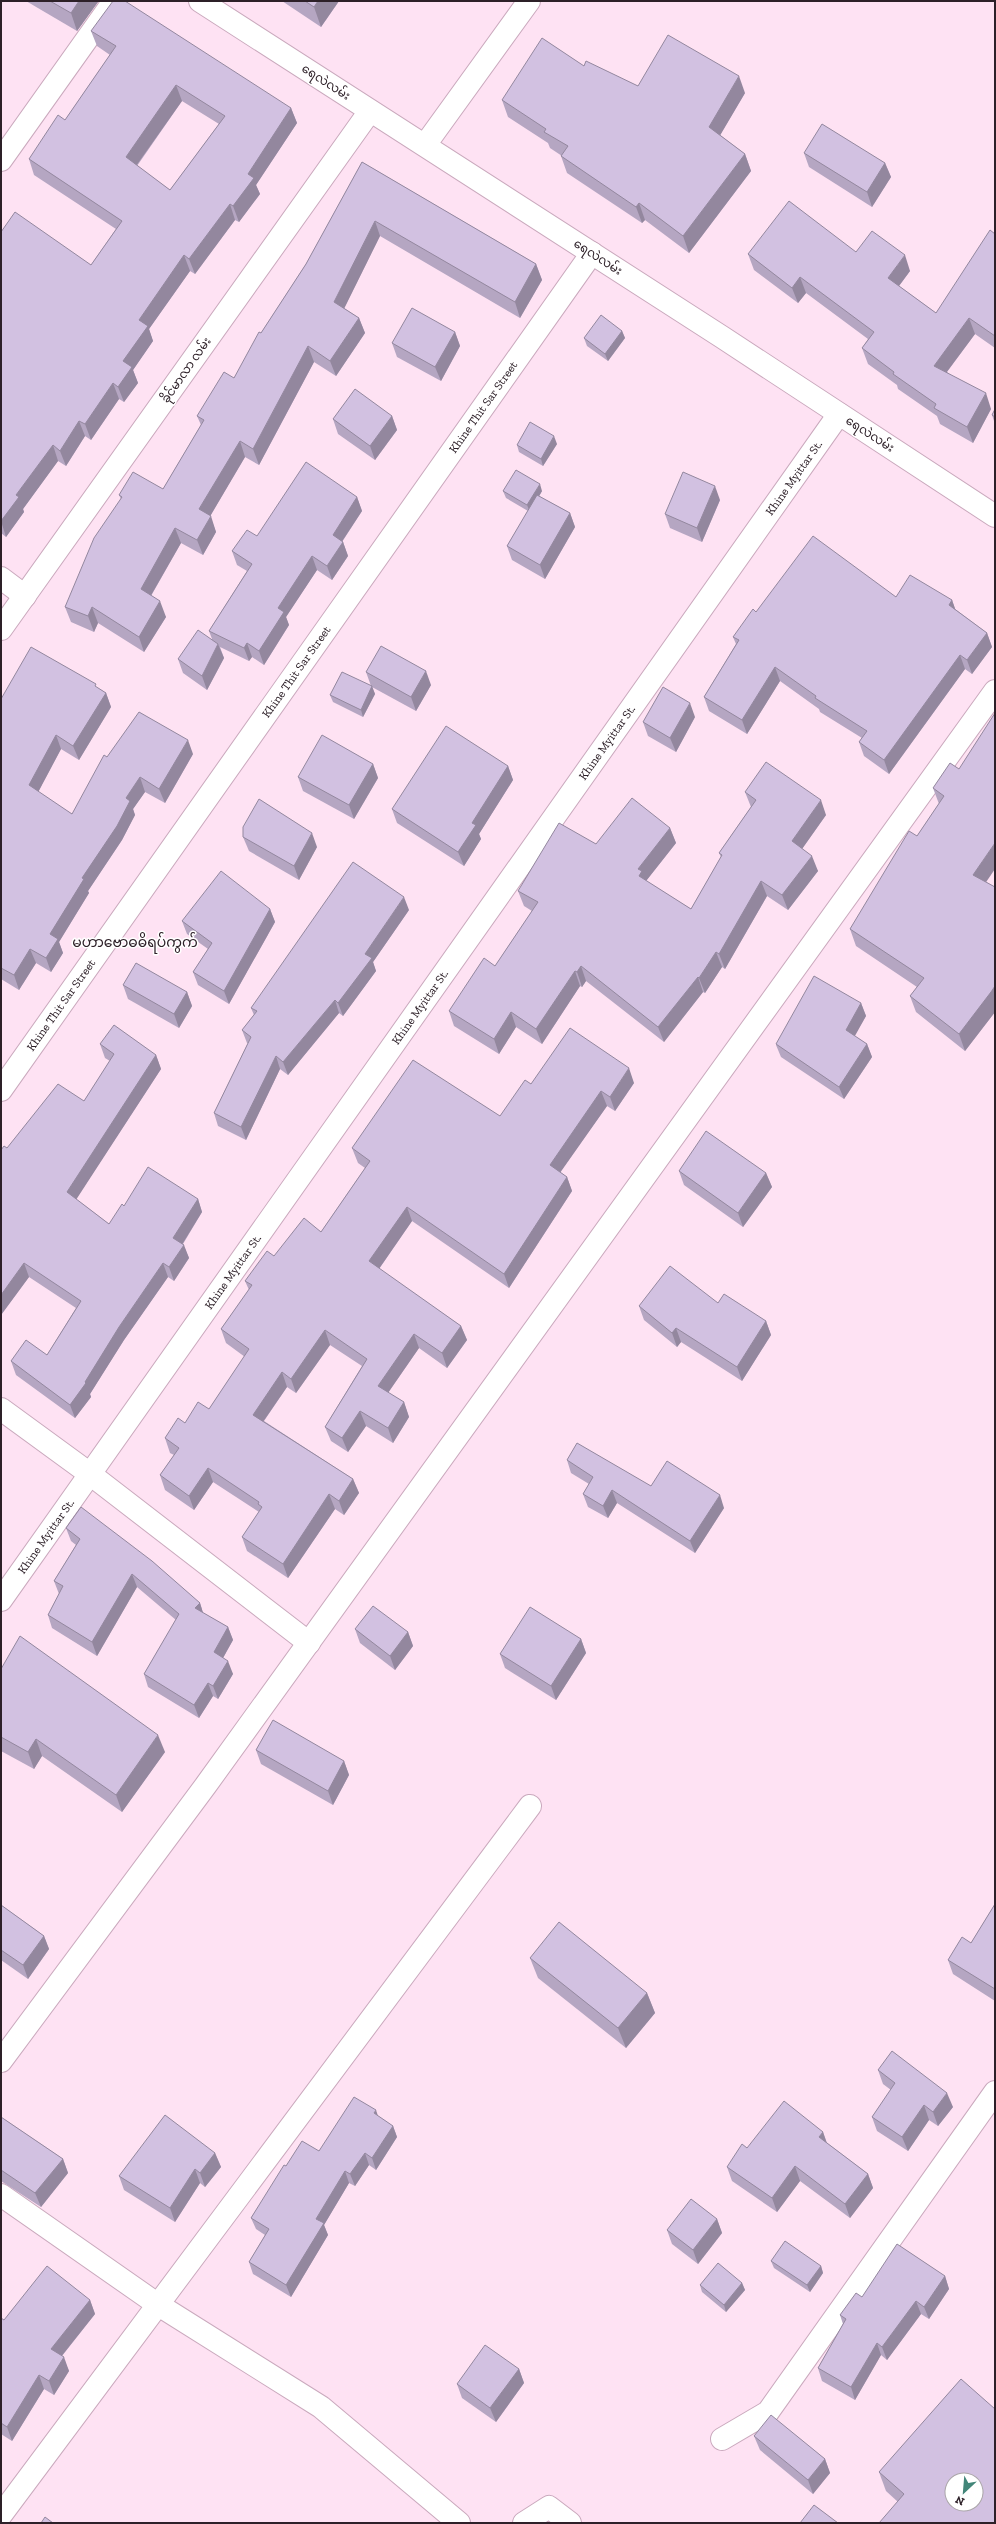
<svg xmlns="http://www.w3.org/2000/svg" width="996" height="2524" font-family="'Zilla Slab','Noto Sans Myanmar',serif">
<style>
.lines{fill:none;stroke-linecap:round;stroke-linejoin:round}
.minor-casing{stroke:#caa9bd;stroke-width:24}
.major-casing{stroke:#caa9bd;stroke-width:24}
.minor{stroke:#fff;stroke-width:22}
.major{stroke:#fff;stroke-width:22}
.wall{fill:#b5a6c2;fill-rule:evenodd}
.shaded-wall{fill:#93879e}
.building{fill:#d2c1e1;stroke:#93879e;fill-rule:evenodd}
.labels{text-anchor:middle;stroke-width:3;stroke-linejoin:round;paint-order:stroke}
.street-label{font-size:12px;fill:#2d2028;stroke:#fff}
.quarter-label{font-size:14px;fill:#2d2028;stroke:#fff}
</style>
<rect width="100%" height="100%" fill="#fee2f3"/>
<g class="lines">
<defs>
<g id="minor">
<polyline points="425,145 529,1"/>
<polyline points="1,160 114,1"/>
<polyline points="1,578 25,596"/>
<polyline points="1,629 370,111"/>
<path id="s1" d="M1,1090L592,253"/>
<polyline points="1,1409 90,1474 309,1643"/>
<path id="s2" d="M1,1600L839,414"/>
<polyline points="1,2061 206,1785 995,691"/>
<polyline points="1,2195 157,2304 321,2407 459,2523"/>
<polyline points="722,2439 768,2412 995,2092"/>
<polyline points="1,2515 530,1806"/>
<polyline points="524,2523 549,2507 570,2523"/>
</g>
<polyline id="major" points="200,1 722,337 995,516"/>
</defs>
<use href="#minor" class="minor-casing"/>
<use href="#major" class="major-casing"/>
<use href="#minor" class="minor"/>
<use href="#major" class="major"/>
</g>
<g class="wall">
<polygon points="26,1 97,1 98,2 77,31"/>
<polygon points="282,1 339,1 321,27"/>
<path d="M91,31L291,108L297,123L256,185L260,194L239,222L235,220L195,274L190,271L149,329L153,341L133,370L138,383L124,402L119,399L91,440L85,436L66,466L58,461L23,509L24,512L6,537L1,533V232L91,265L116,229L34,175L29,159L65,120L110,55L97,46ZM182,101L219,124L170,190L137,166Z"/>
<polygon points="584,66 638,86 745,93 720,135 745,154 751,171 689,253 645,220 642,223 567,173 561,156 562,156 550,148 548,143 508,117 502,100"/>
<polygon points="804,153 885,163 891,177 872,207 809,167"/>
<polygon points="362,162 536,264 542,280 520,318 380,236 344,308 359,318 365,333 336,376 314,362 259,465 245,457 210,516 216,532 203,555 181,543 151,596 166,617 144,652 98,623 94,632 71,622 65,607 121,499 119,495 163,489 201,425 197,416 234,378 261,333 306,264"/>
<polygon points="995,234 995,348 975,334 947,372 991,409 973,443 940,424 937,416 898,389 897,385 868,364 862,348 868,339 806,293 798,303 754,270 748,254 856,252 910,271 899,286 936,313"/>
<polygon points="622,331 625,338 608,361 587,346 584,338"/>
<polygon points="455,332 460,346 441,381 397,357 392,343"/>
<polygon points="995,409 995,424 992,415"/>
<polygon points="392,416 397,430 375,460 338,434 333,419"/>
<polygon points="557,444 543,466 519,452 517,445"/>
<polygon points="503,491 542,491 539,496 570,513 575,527 545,579 512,560 507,546 528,511 506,498"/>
<polygon points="357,497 362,511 342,542 343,542 348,556 332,580 317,570 286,617 289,625 264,665 252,657 249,661 220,647 224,658 207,690 183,673 178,659 212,639 209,631 247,571 237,565 232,551 257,536"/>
<polygon points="720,500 702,542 670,528 665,514"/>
<polygon points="896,597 952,600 955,609 987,633 992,647 972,674 965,669 889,774 864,756 859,742 862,738 820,712 819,709 780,681 747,734 709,711 704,697 736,644 733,637 756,612"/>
<polygon points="366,672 431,685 416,711 372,687 375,694 363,717 333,702 330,695 371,686"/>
<polygon points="98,688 106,693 111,707 79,760 61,749 38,792 72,814 107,757 193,754 165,803 145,792 133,809 135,815 122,840 88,891 89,893 59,942 63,953 51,972 36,963 19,990 1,979 1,699"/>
<polygon points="695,717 676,752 648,736 643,722"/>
<polygon points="373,764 378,778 354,819 303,791 298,777"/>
<polygon points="508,766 513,780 479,834 481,839 464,866 397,823 392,809"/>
<polygon points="959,769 986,882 995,887 995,1012 965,1051 916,1012 910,996 917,987 856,946 850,929 917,836 939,804 933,788"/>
<polygon points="745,792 826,815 802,849 818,871 788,910 767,896 725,969 722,967 705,993 703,992 664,1042 586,981 582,987 580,986 542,1044 516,1027 499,1054 454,1026 449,1011 495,966 532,911 524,906 518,891 596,844 670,828 676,843 646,881 691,909 721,857 719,853 751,807"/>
<polygon points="243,837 317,847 299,880 249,851"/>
<polygon points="270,909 275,922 229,1004 198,985 193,972 208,949 187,934 182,921"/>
<polygon points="409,910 373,962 376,971 343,1016 339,1013 288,1075 280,1069 246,1140 218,1126 214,1113 248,1043 247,1043 242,1030 254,1015 251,1008"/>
<polygon points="123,985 187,992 192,1006 179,1028 128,999"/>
<polygon points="861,1003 866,1016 854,1036 867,1044 872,1057 844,1099 781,1057 776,1045"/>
<polygon points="100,1044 156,1055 161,1069 76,1199 109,1224 124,1206 198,1199 202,1212 183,1244 189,1258 174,1281 168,1277 124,1340 90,1394 91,1397 75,1418 16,1375 11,1361 47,1355 76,1308 29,1277 1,1315 7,1148 84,1101 110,1061 105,1058"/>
<polygon points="634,1083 615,1111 607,1106 560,1172 567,1177 572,1191 509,1288 412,1221 379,1269 461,1326 467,1340 447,1368 419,1348 388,1393 404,1402 409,1417 393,1443 366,1426 348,1452 331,1441 325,1427 362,1366 330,1345 296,1393 287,1387 264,1421 353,1479 359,1493 344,1515 335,1509 288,1578 247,1551 242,1537 259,1512 213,1482 194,1510 165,1490 160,1475 174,1455 170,1453 165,1438 185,1423 209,1409 245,1357 226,1343 221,1329 249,1290 245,1281 274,1256 321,1232 365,1168 358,1163 352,1148 500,1116 531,1084"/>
<polygon points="679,1171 766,1173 772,1187 743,1227 684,1185"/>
<polygon points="718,1303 766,1321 771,1335 742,1381 681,1342 677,1347 644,1320 639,1306"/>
<polygon points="567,1460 651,1486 724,1508 695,1553 617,1503 608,1518 588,1507 583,1494 589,1484 571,1473"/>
<polygon points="66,1528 200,1603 203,1613 228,1627 233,1640 223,1658 233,1674 218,1699 213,1696 199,1718 148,1687 144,1674 176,1620 137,1587 97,1656 52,1628 48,1615 59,1594 54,1581 76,1545 71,1541"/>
<polygon points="355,1629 408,1632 413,1646 395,1670 360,1643"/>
<polygon points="581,1639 586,1653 556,1700 505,1668 500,1654"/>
<polygon points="1,1669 165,1752 122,1812 42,1756 34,1769 1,1751"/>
<polygon points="256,1750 344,1761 349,1775 333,1805 261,1764"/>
<polygon points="995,1904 995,2001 953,1974 948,1960 971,1943"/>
<polygon points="1,1905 44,1936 49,1949 28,1979 1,1960"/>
<polygon points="530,1958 647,1993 655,2013 626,2048 538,1978"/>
<polygon points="878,2070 953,2107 938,2126 929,2120 908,2151 877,2131 872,2117 891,2090 883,2084"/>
<polygon points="378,2116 393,2126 397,2137 376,2170 369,2165 355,2186 349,2183 324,2225 328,2235 291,2297 253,2274 249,2262 265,2235 256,2229 251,2218 286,2166 319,2151"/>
<polygon points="1,2117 63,2159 68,2173 41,2207 1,2181"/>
<polygon points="823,2132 827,2143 868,2174 873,2188 850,2218 800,2181 777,2212 732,2181 727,2167 747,2148"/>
<polygon points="215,2153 221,2167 205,2187 200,2183 175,2222 124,2190 119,2176"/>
<polygon points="717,2219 722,2233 698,2264 672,2244 667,2230"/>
<polygon points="771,2261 821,2266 823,2273 810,2292 774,2268"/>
<polygon points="945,2276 949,2289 929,2319 921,2314 887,2360 881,2355 855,2400 822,2381 818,2368 843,2324 840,2315 862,2297"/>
<polygon points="742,2283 745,2290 726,2312 702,2292 700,2285"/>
<polygon points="90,2300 95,2314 62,2356 69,2371 54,2395 44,2389 12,2441 1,2434 1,2318 4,2320"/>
<polygon points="519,2369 524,2383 496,2422 462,2398 457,2384"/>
<polygon points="995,2409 898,2502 886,2491 879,2472"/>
<polygon points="754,2436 825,2459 830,2473 813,2494 760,2450"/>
</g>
<g class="shaded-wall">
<polygon points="79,1 97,1 98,2 77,31 71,13"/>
<polygon points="318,1 339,1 321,27 314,7"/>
<polygon points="739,76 745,93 715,144 709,127"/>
<polygon points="176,85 182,101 131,173 126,157"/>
<polygon points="291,108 297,123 256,185 260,194 239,222 233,206 248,174"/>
<polygon points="745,154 751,171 689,253 683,236"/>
<polygon points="885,163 891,177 872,207 867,192"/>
<polygon points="639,203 645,220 642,223 636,207"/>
<polygon points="230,204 235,220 195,274 189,259"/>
<polygon points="375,221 380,236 340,317 334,302"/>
<polygon points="184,255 190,271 149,329 153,341 133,370 138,383 124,402 118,387 123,361 139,320"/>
<polygon points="905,255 910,271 893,294 888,278"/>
<polygon points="536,264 542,280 520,318 515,302"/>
<polygon points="800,277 806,293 798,303 792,288"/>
<polygon points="359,318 365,333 336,376 330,361"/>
<polygon points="969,318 975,334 940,381 934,366"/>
<polygon points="622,331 625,338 608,361 605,354"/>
<polygon points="455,332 460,346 441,381 435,367"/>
<polygon points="308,346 314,362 259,465 253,449"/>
<polygon points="113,383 119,399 91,440 85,424"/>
<polygon points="986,393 991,409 973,443 967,427"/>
<polygon points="392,416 397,430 375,460 370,446"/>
<polygon points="79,421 85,436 66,466 60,451"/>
<polygon points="554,436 557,444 543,466 541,459"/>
<polygon points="240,441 245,457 205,525 199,509"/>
<polygon points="53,445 58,461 23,509 24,512 6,537 1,521 16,495"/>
<polygon points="540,484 542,491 530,512 527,505"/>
<polygon points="715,486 720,500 702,542 697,528"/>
<polygon points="357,497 362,511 337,549 333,535"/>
<polygon points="570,513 575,527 545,579 540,565"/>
<polygon points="211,516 216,532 203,555 197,540"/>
<polygon points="175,528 181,543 146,604 141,589"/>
<polygon points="343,542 348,556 332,580 327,566"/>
<polygon points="312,556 317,570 286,617 289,625 264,665 259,651 278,608"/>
<polygon points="952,600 957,614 949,605"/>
<polygon points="160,601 166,617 144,652 139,637"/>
<polygon points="92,607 98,623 94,632 88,616"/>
<polygon points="987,633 992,647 972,674 967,660"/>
<polygon points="247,643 252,657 249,661 244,648"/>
<polygon points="218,644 224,658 207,690 202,676"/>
<polygon points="960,655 965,669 889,774 884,760"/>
<polygon points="775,667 780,681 747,734 742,720"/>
<polygon points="426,671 431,685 416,711 411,697"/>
<polygon points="372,686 375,694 363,717 361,710"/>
<polygon points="106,693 111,707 79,760 73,746"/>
<polygon points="690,703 695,717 676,752 670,738"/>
<polygon points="56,735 61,749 34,800 29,785"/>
<polygon points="188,740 193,754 165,803 159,789"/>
<polygon points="373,764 378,778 354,819 349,805"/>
<polygon points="508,766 513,780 479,834 481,839 464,866 458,852 472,823"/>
<polygon points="140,777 145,792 133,809 135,815 122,840 88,891 89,893 59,942 63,953 51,972 46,958 50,934 126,798"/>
<polygon points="821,800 826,815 797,856 792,841"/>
<polygon points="670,828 676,843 646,881 639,876 638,869"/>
<polygon points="312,833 317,847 299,880 294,866"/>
<polygon points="995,843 995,869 980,891 973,875"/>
<polygon points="812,856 818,871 788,910 782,895"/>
<polygon points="761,881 767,896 725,969 719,954"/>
<polygon points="404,897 409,910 373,962 376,971 343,1016 338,1003 365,954"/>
<polygon points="270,909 275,922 229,1004 224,991"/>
<polygon points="30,949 36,963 19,990 14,975"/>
<polygon points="716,952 722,967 705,993 699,978"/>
<polygon points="581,966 586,981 582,987 577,972"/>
<polygon points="575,971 580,986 542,1044 536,1029"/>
<polygon points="698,977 703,992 664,1042 658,1027"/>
<polygon points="995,986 995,1012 965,1051 959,1034"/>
<polygon points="187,992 192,1006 179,1028 174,1014"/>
<polygon points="335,1000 339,1013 288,1075 283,1062"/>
<polygon points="861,1003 866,1016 851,1043 846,1030"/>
<polygon points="511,1012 516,1027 499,1054 494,1039"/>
<polygon points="867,1044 872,1057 844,1099 839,1087"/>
<polygon points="156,1055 161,1069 72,1206 67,1192"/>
<polygon points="276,1056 280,1069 246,1140 241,1127"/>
<polygon points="629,1068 634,1083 615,1111 610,1097"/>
<polygon points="601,1091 607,1106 555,1180 550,1165"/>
<polygon points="766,1173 772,1187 743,1227 738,1213"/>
<polygon points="567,1177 572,1191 509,1288 504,1274"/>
<polygon points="198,1199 202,1212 178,1251 173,1238"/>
<polygon points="407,1207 412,1221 374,1276 369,1261"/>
<polygon points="184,1245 189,1258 174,1281 169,1267"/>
<polygon points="24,1263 29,1277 1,1315 1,1295"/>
<polygon points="163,1263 168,1277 124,1340 90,1394 91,1397 75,1418 70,1405 119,1327"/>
<polygon points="766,1321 771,1335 742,1381 737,1367"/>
<polygon points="461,1326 467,1340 447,1368 442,1353"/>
<polygon points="676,1328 681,1342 677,1347 672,1333"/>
<polygon points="325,1330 330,1345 296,1393 291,1379"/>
<polygon points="414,1334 419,1348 383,1400 378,1386"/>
<polygon points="282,1372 287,1387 258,1429 253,1415"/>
<polygon points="404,1402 409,1417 393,1443 388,1428"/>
<polygon points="360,1411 366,1426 348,1452 342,1438"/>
<polygon points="208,1468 213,1482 194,1510 189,1496"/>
<polygon points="353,1479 359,1493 344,1515 339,1501"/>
<polygon points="612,1490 617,1503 608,1518 603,1506"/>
<polygon points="329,1494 335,1509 288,1578 283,1564"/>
<polygon points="720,1495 724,1508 695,1553 690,1541"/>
<polygon points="132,1574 137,1587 97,1656 92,1642"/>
<polygon points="200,1603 204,1616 195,1608"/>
<polygon points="228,1627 233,1640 219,1665 214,1652"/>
<polygon points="408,1632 413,1646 395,1670 390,1656"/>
<polygon points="581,1639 586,1653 556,1700 551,1686"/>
<polygon points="228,1661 233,1674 218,1699 213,1686"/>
<polygon points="208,1683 213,1696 199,1718 194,1705"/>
<polygon points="158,1735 165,1752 122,1812 116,1795"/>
<polygon points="36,1739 42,1756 34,1769 28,1752"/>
<polygon points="344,1761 349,1775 333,1805 328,1791"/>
<polygon points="44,1936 49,1949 28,1979 23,1965"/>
<polygon points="647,1993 655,2013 626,2048 618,2028"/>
<polygon points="947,2093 953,2107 938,2126 933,2112"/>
<polygon points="924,2105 929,2120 908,2151 902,2137"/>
<polygon points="376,2110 380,2122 374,2113"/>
<polygon points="393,2126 397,2137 376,2170 372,2158"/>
<polygon points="823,2132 828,2147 819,2137"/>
<polygon points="215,2153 221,2167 205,2187 200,2173"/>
<polygon points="365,2153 369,2165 355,2186 350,2174"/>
<polygon points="63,2159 68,2173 41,2207 35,2193"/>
<polygon points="795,2166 800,2181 777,2212 772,2198"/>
<polygon points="195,2169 200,2183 175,2222 170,2208"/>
<polygon points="345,2171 349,2183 324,2225 328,2235 291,2297 286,2285 316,2219"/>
<polygon points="868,2174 873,2188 850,2218 845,2204"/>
<polygon points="717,2219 722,2233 698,2264 693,2250"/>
<polygon points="821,2266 823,2273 810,2292 807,2285"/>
<polygon points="945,2276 949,2289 929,2319 924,2307"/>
<polygon points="742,2283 745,2290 726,2312 724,2305"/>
<polygon points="90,2300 95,2314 56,2363 51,2349"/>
<polygon points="916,2301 921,2314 887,2360 882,2347"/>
<polygon points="877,2343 881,2355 855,2400 851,2387"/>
<polygon points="64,2357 69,2371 54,2395 49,2381"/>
<polygon points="519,2369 524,2383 496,2422 490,2408"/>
<polygon points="39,2375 44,2389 12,2441 7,2427"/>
<polygon points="825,2459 830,2473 813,2494 808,2480"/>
</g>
<g class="building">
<polygon points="50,1 79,1 71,13"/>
<path d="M113,1H125L291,108L248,174L254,178L233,206L230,204L189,259L184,255L139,320L148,326L123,361L132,367L118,387L113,383L85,424L79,421L60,451L53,445L16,495L19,497L1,521V232L15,212L91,265L122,221L29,159L58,115L65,120L116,46L91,31ZM176,85L225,116L170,190L126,157Z"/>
<polygon points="305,1 318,1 314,7"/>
<polygon points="668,35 739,76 709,127 745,154 683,236 639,203 636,207 561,156 568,146 544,132 546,129 502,100 542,38 584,66 586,61 638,86"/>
<polygon points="822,124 885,163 867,192 804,153"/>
<polygon points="362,162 536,264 515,302 375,221 334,302 359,318 330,361 308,346 253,449 240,441 199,509 211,516 197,540 175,528 141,589 160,601 139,637 92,607 88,616 65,607 94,538 122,497 119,495 133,472 163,489 204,420 197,416 224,372 234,378 259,332 261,333 306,264"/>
<polygon points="789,201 856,252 872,231 905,255 888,278 936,313 990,230 995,234 995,336 969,318 934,366 986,393 967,427 934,408 936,404 893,374 894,372 862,348 874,332 800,277 792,288 748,254"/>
<polygon points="412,308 455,332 435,367 392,343"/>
<polygon points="601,315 622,331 605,354 584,338"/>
<polygon points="355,389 392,416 370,446 333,419"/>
<polygon points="995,409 995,417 992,415"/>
<polygon points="530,422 554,436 541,459 517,445"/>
<polygon points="306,462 357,497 333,535 343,542 327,566 312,556 278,608 284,612 259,651 247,643 244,648 209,631 252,564 232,551 247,530 257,536"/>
<polygon points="516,470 540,484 527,505 503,491"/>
<polygon points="683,472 715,486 697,528 665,514"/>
<polygon points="537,495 570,513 540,565 507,546"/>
<polygon points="813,536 896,597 910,575 952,600 949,605 987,633 967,660 960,655 884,760 859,742 867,731 815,698 816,696 775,667 742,720 704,697 739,640 733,637 753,609 756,612"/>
<polygon points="198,630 218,644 202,676 178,659"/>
<polygon points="381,646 426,671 411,697 366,672"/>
<polygon points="31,647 96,684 95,686 106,693 73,746 56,735 29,785 72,814 104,755 107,757 139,712 188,740 159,789 140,777 126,798 130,801 117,826 82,878 84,879 50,934 58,939 46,958 30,949 14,975 1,968 1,699"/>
<polygon points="342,672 372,686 361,710 330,695"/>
<polygon points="663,687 690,703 670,738 643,722"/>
<polygon points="995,713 995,843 973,875 995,887 995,986 991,992 959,1034 910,996 924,978 850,929 909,831 917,836 944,796 933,788 950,763 959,769"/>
<polygon points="446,726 508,766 472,823 476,825 458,852 392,809"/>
<polygon points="322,735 373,764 349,805 298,777"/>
<polygon points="766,762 821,800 792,841 812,856 782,895 761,881 719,954 716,952 699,978 698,977 658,1027 581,966 577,972 575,971 536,1029 511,1012 494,1039 449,1011 484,958 495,966 538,902 518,891 559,823 596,844 632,798 670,828 638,869 642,871 639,876 691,909 722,855 719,853 756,800 745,792"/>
<polygon points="259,799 312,833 294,866 243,837 243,827"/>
<polygon points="353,862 404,897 365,954 372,958 338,1003 335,1000 283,1062 276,1056 241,1127 214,1113 251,1037 242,1030 257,1011 251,1008"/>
<polygon points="221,871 270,909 224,991 193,972 212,943 182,921"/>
<polygon points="136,963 187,992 174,1014 123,985"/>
<polygon points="814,976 861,1003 846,1030 867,1044 839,1087 776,1044"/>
<polygon points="114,1025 156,1055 67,1192 109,1224 122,1204 124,1206 148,1167 198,1199 173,1238 184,1245 169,1267 163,1263 119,1327 85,1382 86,1383 70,1405 11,1361 26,1340 47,1355 81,1301 24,1263 1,1295 1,1150 4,1146 7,1148 58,1084 84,1101 114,1054 100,1044"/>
<polygon points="570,1028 629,1068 610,1097 601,1091 550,1165 567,1177 504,1274 407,1207 369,1261 461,1326 442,1353 414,1334 378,1386 404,1402 388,1428 360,1411 342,1438 325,1427 367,1359 325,1330 291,1379 282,1372 253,1415 353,1479 339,1501 329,1494 283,1564 242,1537 262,1507 258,1504 259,1502 208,1468 189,1496 160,1475 179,1448 165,1438 178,1418 185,1423 198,1402 209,1409 249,1349 221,1329 252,1285 245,1281 267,1251 274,1256 304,1218 321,1232 370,1161 352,1148 413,1060 500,1116 525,1080 531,1084"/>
<polygon points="706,1131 766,1173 738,1213 679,1171"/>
<polygon points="670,1266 718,1303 724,1294 766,1321 737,1367 676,1328 672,1333 639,1306"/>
<polygon points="577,1443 651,1486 667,1461 720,1495 690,1541 612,1490 603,1506 583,1494 593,1477 567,1460"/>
<polygon points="81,1507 152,1561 200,1603 195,1608 228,1627 214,1652 228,1661 213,1686 208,1683 194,1705 144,1674 179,1614 132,1574 92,1642 48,1615 63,1586 54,1581 80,1539 66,1528"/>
<polygon points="373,1606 408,1632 390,1656 355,1629"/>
<polygon points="530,1607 581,1639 551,1686 500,1654"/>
<polygon points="20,1636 158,1735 116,1795 36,1739 28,1752 1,1737 1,1669"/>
<polygon points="273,1720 344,1761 328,1791 256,1750"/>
<polygon points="995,1904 995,1989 948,1960 962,1937 971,1943"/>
<polygon points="1,1905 44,1936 23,1965 1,1950"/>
<polygon points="559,1922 647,1993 618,2028 530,1958"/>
<polygon points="892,2051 947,2093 933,2112 924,2105 902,2137 872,2117 895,2083 878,2070"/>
<polygon points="354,2097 376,2110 374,2113 393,2126 372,2158 365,2153 350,2174 345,2171 316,2219 324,2223 286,2285 249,2262 269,2229 251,2218 284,2165 286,2166 302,2141 319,2151"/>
<polygon points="784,2101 823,2132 819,2137 868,2174 845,2204 795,2166 772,2198 727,2167 742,2144 747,2148"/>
<polygon points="165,2115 215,2153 200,2173 195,2169 170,2208 119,2176"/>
<polygon points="1,2117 63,2159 35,2193 1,2170"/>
<polygon points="691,2199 717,2219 693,2250 667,2230"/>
<polygon points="785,2241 821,2266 807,2285 771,2261"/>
<polygon points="897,2244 945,2276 924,2307 916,2301 882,2347 877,2343 851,2387 818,2368 846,2319 840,2315 856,2293 862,2297"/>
<polygon points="718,2263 742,2283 724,2305 700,2285"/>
<polygon points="47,2266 90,2300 51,2349 64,2357 49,2381 39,2375 7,2427 1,2423 1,2318 4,2320"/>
<polygon points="485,2345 519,2369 490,2408 457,2384"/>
<path d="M961,2379L995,2409V2523H879L904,2494L879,2472ZM952,2480H976V2504H952Z"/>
<polygon points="771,2415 825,2459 808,2480 754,2436"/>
<polygon points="814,2505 838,2523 800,2523"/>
<polygon points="45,2517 53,2523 41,2523"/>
</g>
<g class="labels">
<g class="street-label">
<text transform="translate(326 82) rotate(33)" y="4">ရေလဲလမ်း</text>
<text transform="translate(598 257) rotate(33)" y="4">ရေလဲလမ်း</text>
<text transform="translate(186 370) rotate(-55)" y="4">ခိုင်မာလာ လမ်း</text>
<text dy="4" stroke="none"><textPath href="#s1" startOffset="836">Khine Thit Sar Street</textPath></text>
<text transform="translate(870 434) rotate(33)" y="4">ရေလဲလမ်း</text>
<text dy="4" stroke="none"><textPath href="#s2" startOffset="1374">Khine Myittar St.</textPath></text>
<text dy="4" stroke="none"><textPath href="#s1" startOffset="512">Khine Thit Sar Street</textPath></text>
<text dy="4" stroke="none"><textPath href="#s2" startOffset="1050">Khine Myittar St.</textPath></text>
<text dy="4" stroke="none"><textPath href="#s1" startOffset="104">Khine Thit Sar Street</textPath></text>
<text dy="4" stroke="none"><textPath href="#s2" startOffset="726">Khine Myittar St.</textPath></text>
<text dy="4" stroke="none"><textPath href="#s2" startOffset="402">Khine Myittar St.</textPath></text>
<text dy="4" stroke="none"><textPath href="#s2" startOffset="78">Khine Myittar St.</textPath></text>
</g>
<g class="quarter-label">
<text x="135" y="947">မဟာဗောဓဓိရပ်ကွက်</text>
</g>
</g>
<rect width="996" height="2524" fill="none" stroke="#2d2028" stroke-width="4"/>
<g transform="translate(964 2492) rotate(206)"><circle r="19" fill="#ffffff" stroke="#aba6a9"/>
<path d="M0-3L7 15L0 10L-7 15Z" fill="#428679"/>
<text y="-6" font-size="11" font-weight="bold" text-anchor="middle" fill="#2d2028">N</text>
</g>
</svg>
